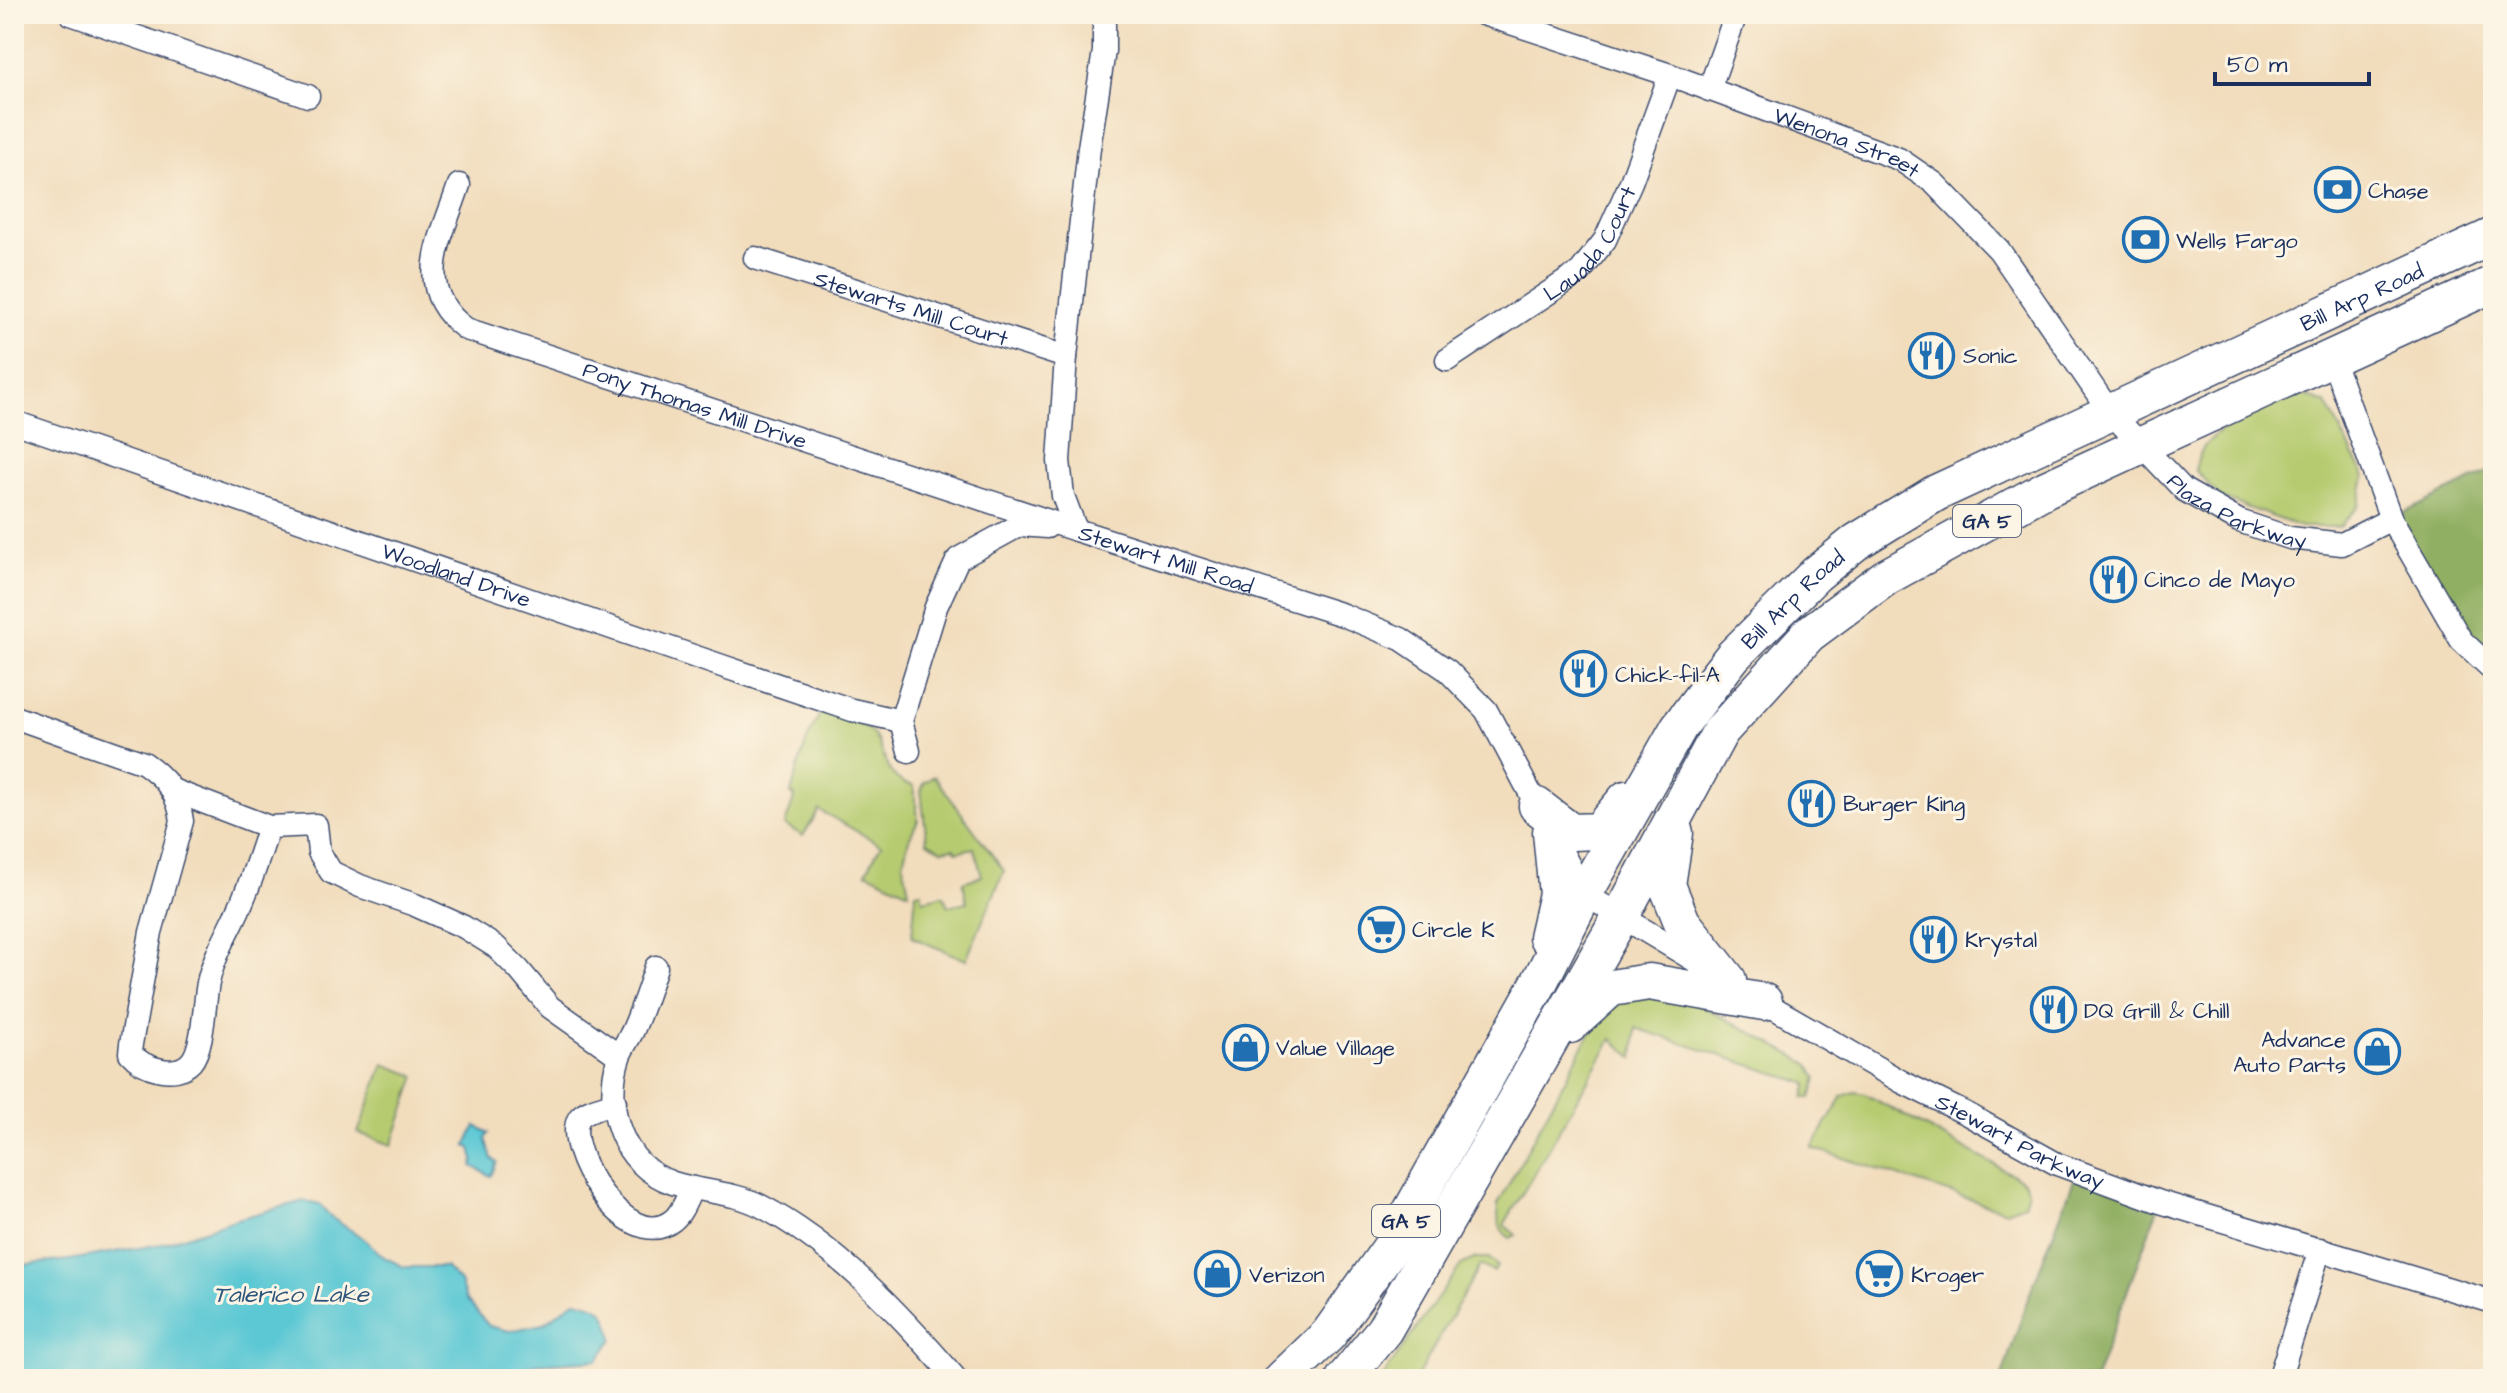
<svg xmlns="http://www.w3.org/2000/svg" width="2507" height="1393" font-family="'Architects Daughter',sans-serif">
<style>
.green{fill:#b6cb6f;stroke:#687d66;stroke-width:2}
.forest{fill:#90af62;stroke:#566f60;stroke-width:2}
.water{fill:#5cc8d4;stroke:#3c7c99;stroke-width:2}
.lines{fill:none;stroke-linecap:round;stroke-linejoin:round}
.street-casing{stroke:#3b496c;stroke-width:25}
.primary-casing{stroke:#3b496c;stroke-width:39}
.street{stroke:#fff;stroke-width:22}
.primary{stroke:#fff;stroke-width:36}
.labels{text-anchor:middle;stroke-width:6;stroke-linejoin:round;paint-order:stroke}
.shield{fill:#fcf5e5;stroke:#5e6a86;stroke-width:2}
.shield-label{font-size:20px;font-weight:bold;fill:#1b2f5e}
.street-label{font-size:22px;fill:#1b2f5e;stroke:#fcf5e5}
.poi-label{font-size:22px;fill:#1b2f5e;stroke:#fcf5e5;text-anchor:start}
.water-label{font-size:24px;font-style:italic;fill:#2b557c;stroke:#fcf5e5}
</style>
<rect width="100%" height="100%" fill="#fcf5e5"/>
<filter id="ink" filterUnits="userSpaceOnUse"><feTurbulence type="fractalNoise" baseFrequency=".0125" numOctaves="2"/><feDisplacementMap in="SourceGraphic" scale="16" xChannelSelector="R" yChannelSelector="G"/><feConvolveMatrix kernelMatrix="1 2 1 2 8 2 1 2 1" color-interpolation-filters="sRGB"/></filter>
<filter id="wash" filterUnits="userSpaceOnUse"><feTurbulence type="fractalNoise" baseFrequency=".006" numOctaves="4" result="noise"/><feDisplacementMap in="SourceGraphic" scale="32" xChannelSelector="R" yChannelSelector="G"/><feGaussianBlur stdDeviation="1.8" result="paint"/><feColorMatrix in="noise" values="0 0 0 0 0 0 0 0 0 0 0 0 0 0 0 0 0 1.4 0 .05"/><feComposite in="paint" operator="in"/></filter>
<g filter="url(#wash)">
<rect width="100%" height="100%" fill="#f1dcbb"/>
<g class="green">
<path d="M2303,395L2326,403L2365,477L2359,505L2340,527H2301L2221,498L2195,470C2197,463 2199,453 2204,447C2222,423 2275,401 2303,395Z"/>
<path d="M822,711C836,716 858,719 869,730C889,748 880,780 914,786L918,820L909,839L903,862L909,892L866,872L881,845L819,810L803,836L785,825L795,796L791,794C798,766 806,736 822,711Z"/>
<polygon points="934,776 1004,871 966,960 912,937 916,892 921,891 923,900 944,895 948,906 967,902 963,882 982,876 974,848 957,852 954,848 942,850 927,842 921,791 924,783"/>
<path d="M1684,996L1809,1064L1817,1078L1811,1098H1804L1808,1084L1636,1028L1634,1058L1612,1039L1504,1225L1516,1235L1510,1238C1497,1229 1498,1220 1498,1204L1601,1013L1623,998Z"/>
<polygon points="384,1064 416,1076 392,1145 358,1133"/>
<polygon points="1854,1092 1865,1094 2024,1181 2028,1190 2024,1204 2006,1211 1812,1148 1843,1096"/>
<polygon points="1476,1258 1489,1258 1497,1266 1494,1272 1480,1265 1416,1379 1381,1379 1461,1265"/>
</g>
<g class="forest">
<polygon points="2493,470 2493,669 2391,519"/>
<polygon points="2077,1172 2160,1202 2095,1379 2001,1379 2027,1301"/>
</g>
<g class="water">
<polygon points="476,1126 489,1133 486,1138 492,1159 497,1162 491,1176 472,1166 474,1160 471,1148 466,1146"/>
<path d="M304,1201L320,1205L332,1218L363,1238L384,1257L404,1267H445L460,1282L466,1299L489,1326L509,1331L543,1324L576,1300C603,1306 608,1311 613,1339L598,1360L534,1364L494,1379H14V1266L69,1260L162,1244L237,1219Z"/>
</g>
</g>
<g filter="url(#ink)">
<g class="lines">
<defs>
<g id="street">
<polyline points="71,14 308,96"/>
<path id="s1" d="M1104,14V51L1089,148L1066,357L1059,461L1063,496L1076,530L1343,615L1401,639L1447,670L1486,710L1543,817"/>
<path id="s2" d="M1483,14L1670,75L1899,159L1934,183L1999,250L2110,412L2184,490L2239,521L2290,538L2342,544L2391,519"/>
<polyline points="1709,90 1736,14"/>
<path id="s3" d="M459,185C442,238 410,288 466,329L1076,530"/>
<path id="s4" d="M755,258L1066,357"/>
<polyline points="2332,358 2391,519 2461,640 2493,670"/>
<path id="s5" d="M1447,360L1580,272L1605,240L1631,182L1670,75"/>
<path id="s6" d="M14,422L722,666L852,710L901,721"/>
<path d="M14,717L144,763C166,778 179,795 182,821L151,932L131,1044L130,1053C143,1068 175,1079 191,1062C204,1047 204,1003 208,983C214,953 233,926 244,897C254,874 261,850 269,827L316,825L319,852L331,872L360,886L415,905L464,927L496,947L519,970L550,1007L619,1056"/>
<polyline points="909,751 901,721 936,607 958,559 1020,525 1047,527"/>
<polyline points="172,790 269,827"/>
<polyline points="1560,848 1584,894 1709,969"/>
<path d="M656,967C649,988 642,1010 633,1030C629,1039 622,1048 619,1057C603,1106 621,1166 673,1183C701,1192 734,1192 761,1206C837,1246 900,1314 956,1379"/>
<path id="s7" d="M1755,997L1902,1082L1967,1114L2057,1164L2160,1202L2493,1302"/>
<path d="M615,1102C605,1106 587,1109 580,1117C559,1143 627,1258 673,1220C682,1213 687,1198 692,1188"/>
<polyline points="2279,1379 2320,1249"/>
</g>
<g id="primary">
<polyline points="1537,806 1571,832 1599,831 1626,799"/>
<polyline points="1675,833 1667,885 1682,922 1728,980"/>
<polyline points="1547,937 1557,894 1551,832"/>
<polyline points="1570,1025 1611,988 1649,982 1764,1002"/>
<path id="s8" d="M1282,1379L1329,1334L1391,1247L1540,981L1584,894L1679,727L1712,683L1733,656L1816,574L1856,542L1936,493L2493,236"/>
<polyline points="1344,1379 1384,1330 1621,916 1720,732 1809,634 1886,577 2046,489 2493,284"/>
</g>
</defs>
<use href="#street" class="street-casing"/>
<use href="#primary" class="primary-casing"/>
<use href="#street" class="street"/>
<use href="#primary" class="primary"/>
</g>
</g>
<defs>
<symbol id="bank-ring" viewBox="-11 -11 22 22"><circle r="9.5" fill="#fcf5e5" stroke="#1f6fb2" stroke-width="1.5"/><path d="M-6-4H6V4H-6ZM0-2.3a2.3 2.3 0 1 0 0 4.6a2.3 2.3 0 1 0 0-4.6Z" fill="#1f6fb2"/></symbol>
<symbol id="restaurant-ring" viewBox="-11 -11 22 22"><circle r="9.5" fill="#fcf5e5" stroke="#1f6fb2" stroke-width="1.5"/><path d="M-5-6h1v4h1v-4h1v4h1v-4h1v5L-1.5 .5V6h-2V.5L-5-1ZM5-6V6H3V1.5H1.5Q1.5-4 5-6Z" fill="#1f6fb2"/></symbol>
<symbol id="supermarket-ring" viewBox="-11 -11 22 22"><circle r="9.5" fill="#fcf5e5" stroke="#1f6fb2" stroke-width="1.5"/><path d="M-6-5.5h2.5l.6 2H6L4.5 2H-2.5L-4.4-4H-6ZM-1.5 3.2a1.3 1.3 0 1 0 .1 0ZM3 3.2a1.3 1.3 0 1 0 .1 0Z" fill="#1f6fb2"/></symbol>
<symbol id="shop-ring" viewBox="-11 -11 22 22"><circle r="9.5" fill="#fcf5e5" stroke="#1f6fb2" stroke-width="1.5"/><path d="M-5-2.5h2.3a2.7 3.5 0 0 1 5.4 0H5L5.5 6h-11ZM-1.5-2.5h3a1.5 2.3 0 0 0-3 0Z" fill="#1f6fb2"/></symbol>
</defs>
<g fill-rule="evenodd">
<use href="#bank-ring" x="2312" y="164" width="51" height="51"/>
<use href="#bank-ring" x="2120" y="214" width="51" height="51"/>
<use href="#restaurant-ring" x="1906" y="330" width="51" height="51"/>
<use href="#restaurant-ring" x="2088" y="554" width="51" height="51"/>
<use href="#restaurant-ring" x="1558" y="648" width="51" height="51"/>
<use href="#restaurant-ring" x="1786" y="778" width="51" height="51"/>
<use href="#supermarket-ring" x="1356" y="904" width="51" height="51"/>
<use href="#restaurant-ring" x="1908" y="914" width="51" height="51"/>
<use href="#restaurant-ring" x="2028" y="984" width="51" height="51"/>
<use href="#shop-ring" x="1220" y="1022" width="51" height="51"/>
<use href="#shop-ring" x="2352" y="1026" width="51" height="51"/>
<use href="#shop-ring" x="1192" y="1248" width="51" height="51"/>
<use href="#supermarket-ring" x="1854" y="1248" width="51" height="51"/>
</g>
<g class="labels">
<g class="shield">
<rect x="1953" y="505" width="68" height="32" rx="6"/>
<rect x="1372" y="1205" width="68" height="32" rx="6"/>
</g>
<g class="shield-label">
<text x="1987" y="528">GA 5</text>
<text x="1406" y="1228">GA 5</text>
</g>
<g class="street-label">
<text dy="8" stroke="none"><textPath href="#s2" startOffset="386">Wenona Street</textPath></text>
<text dy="8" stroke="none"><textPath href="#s5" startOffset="188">Lauada Court</textPath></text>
<text dy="8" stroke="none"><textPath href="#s8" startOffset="1586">Bill Arp Road</textPath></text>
<text dy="8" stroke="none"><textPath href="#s4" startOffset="164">Stewarts Mill Court</textPath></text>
<text dy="8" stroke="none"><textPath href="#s3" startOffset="400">Pony Thomas Mill Drive</textPath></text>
<text dy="8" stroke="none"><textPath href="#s2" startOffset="938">Plaza Parkway</textPath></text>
<text dy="8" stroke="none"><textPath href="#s1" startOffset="616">Stewart Mill Road</textPath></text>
<text dy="8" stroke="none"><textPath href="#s6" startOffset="468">Woodland Drive</textPath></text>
<text dy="8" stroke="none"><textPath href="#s8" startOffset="938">Bill Arp Road</textPath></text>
<text dy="8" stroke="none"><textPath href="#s7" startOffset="302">Stewart Parkway</textPath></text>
</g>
<g class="poi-label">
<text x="2368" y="198">Chase</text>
<text x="2176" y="248">Wells Fargo</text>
<text x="1963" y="363">Sonic</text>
<text x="2144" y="587">Cinco de Mayo</text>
<text x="1615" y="682">Chick-fil-A</text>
<text x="1843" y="811">Burger King</text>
<text x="1412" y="937">Circle K</text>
<text x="1965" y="947">Krystal</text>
<text x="2084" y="1018">DQ Grill &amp; Chill</text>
<text x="2346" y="1047" text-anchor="end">Advance<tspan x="2346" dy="25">Auto Parts</tspan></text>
<text x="1276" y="1055">Value Village</text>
<text x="1249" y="1282">Verizon</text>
<text x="1911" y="1282">Kroger</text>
</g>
<g class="water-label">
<text x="291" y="1302">Talerico Lake</text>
</g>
</g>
<rect width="2507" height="1393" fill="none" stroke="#fcf5e5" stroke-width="48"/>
<path d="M2215 72v12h154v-12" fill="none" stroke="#1b2f5e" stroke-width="4"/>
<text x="2227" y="72" font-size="24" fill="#1b2f5e" stroke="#fcf5e5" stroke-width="6" paint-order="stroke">50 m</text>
</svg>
